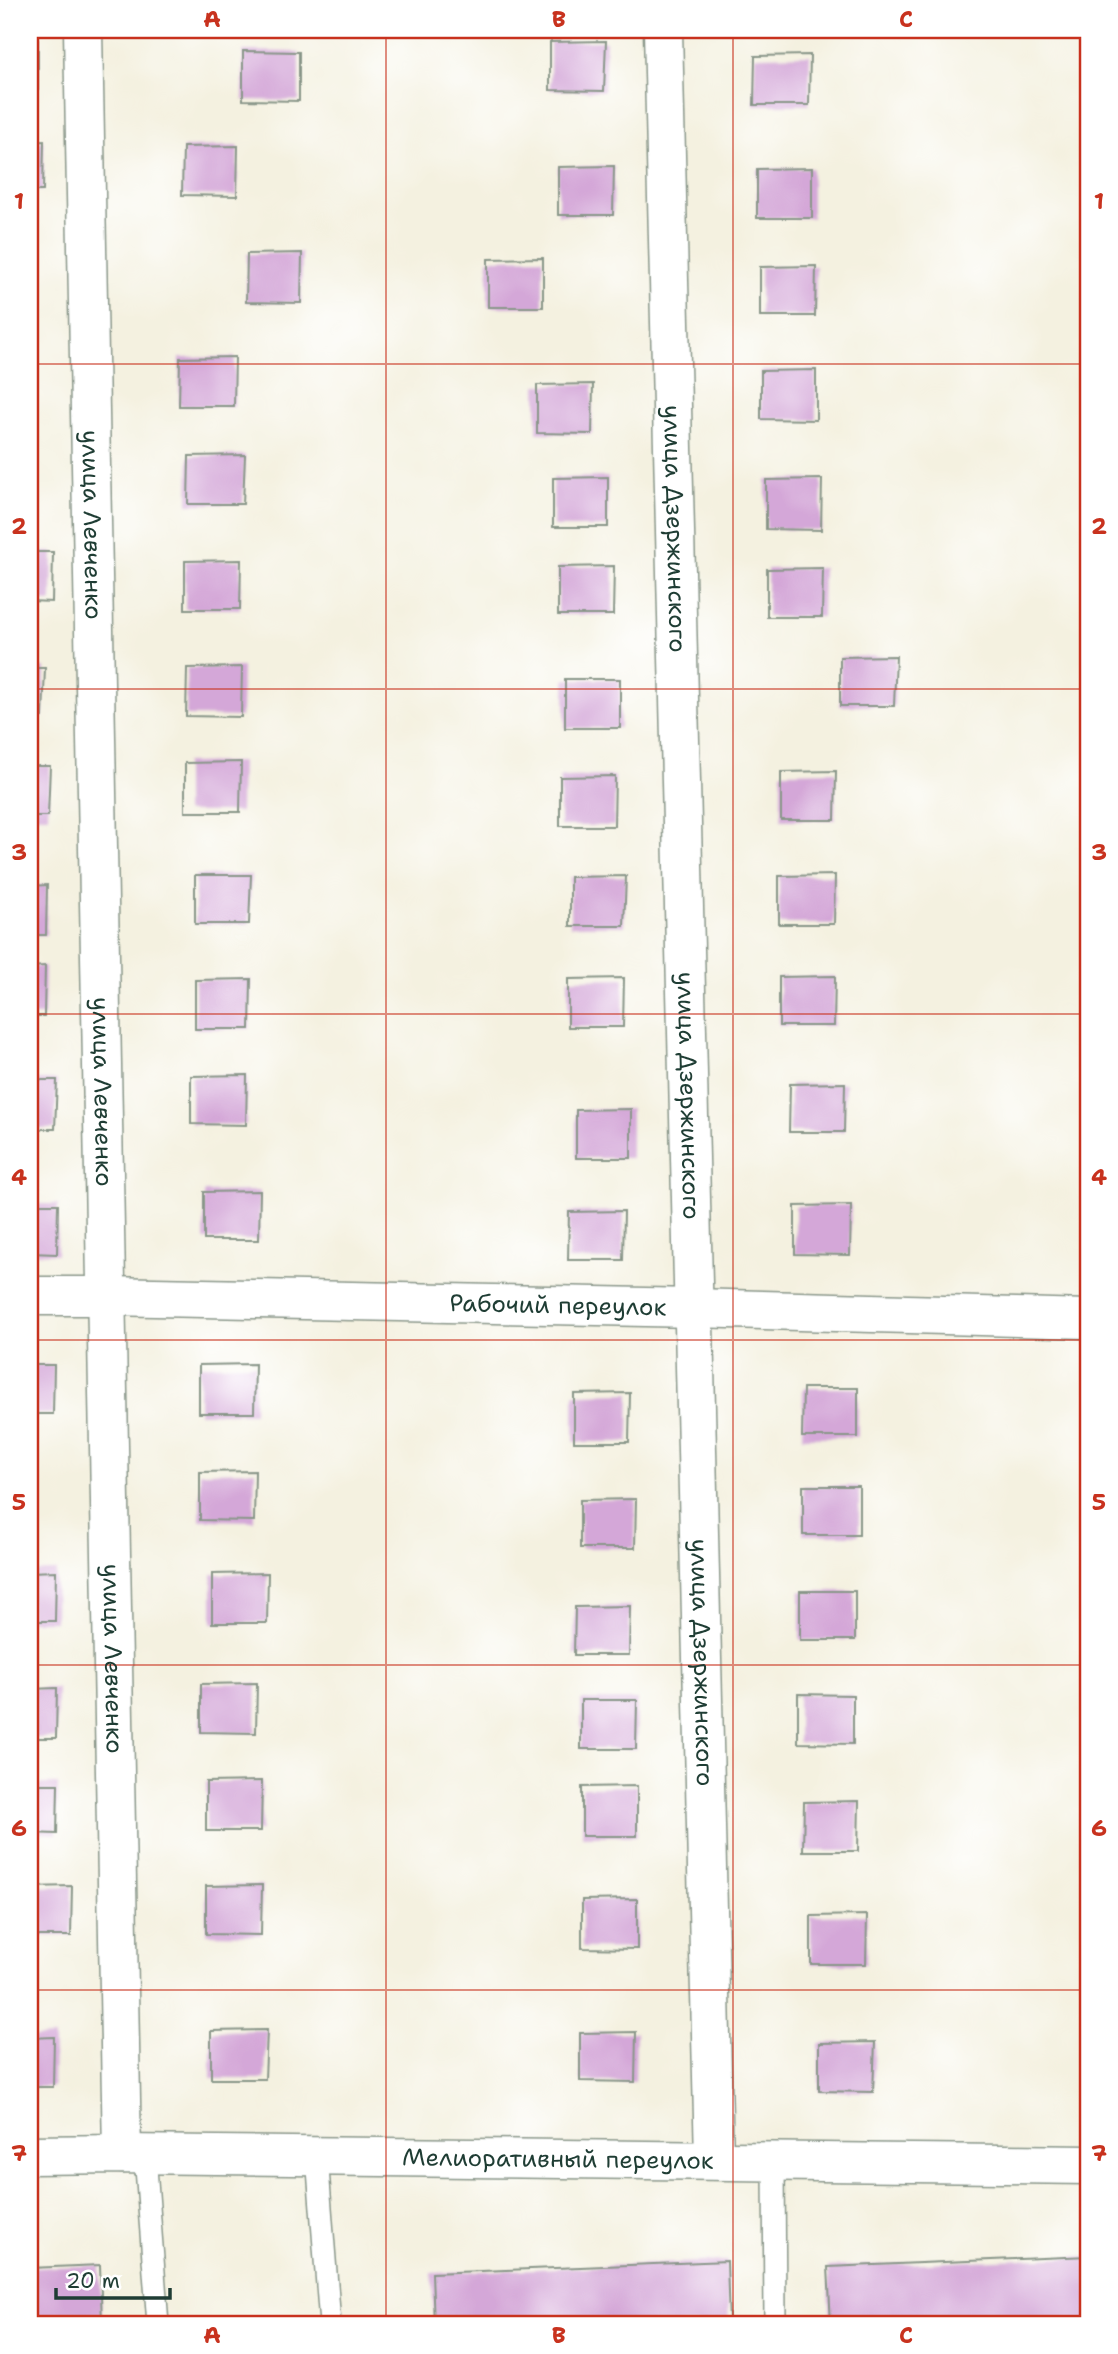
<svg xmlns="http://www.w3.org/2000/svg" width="1118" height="2354" font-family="'Shantell Sans',sans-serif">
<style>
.building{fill:#d4a7d8}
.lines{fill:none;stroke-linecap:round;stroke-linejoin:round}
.lane-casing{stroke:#8a978a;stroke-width:24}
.street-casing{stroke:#8a978a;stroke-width:41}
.lane{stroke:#fff;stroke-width:21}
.street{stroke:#fff;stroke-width:38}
.grid{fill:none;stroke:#c8321e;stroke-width:2;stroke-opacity:0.55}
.labels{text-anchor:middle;stroke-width:5;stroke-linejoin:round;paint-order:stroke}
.street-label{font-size:24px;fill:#1f3d34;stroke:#fff}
.neatline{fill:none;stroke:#c8321e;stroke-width:2.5}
.grid-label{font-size:23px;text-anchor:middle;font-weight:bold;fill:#c8321e}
</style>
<rect width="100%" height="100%" fill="#fff"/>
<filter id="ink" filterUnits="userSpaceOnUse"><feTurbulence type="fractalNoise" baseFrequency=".0143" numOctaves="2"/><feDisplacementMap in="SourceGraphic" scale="14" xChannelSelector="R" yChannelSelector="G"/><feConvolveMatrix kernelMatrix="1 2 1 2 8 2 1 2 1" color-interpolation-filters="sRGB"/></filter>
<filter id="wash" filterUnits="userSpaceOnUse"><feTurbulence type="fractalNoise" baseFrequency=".00686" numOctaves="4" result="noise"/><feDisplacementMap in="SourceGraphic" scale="28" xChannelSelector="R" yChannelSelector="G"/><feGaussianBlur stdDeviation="1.57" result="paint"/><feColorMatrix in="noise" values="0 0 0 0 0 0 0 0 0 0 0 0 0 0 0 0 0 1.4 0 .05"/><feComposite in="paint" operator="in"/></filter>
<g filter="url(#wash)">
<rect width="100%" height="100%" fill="#f4f1e0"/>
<g id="blocks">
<g class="building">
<rect x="30" y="40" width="8" height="49"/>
<polygon points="606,41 604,91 550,90 550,42"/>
<polygon points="243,51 299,52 299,101 243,100"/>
<polygon points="810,55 809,105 754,105 755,56"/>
<polygon points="44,141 43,191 30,191 30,142"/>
<polygon points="238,146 237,196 182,195 183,147"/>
<polygon points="614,166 613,215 558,215 558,167"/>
<polygon points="812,168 812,218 757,218 757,169"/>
<polygon points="302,253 301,303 246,302 247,254"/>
<polygon points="543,258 543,307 488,307 488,259"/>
<polygon points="816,266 815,316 760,316 760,267"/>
<rect x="30" y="353" width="6" height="49"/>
<polygon points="235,357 234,406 179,406 180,358"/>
<polygon points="816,370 816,420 761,419 761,371"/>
<polygon points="593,384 592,434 537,433 537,385"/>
<polygon points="245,455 243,504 188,504 189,456"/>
<polygon points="608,477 608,527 553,527 553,478"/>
<polygon points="822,479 821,530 766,529 766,480"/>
<polygon points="30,552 53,552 52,602 30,601"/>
<polygon points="241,560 240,609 185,609 185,561"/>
<polygon points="614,566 613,615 558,615 558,567"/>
<polygon points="823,568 822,617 767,617 767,569"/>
<polygon points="896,656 894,706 840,706 840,657"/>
<polygon points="242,667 241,717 186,716 187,668"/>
<polygon points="30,668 45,668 43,717 30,717"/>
<rect x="565" y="679" width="55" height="49"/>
<polygon points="241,762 240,812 185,812 185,763"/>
<polygon points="30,766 50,766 48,816 30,816"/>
<polygon points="836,771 835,820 781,820 781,772"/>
<polygon points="615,776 614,826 560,826 560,777"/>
<polygon points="195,875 251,875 249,924 195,924"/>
<polygon points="835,875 834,924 779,924 779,876"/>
<polygon points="626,876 624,926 570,926 570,877"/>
<polygon points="47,885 46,935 30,935 30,886"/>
<polygon points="45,966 44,1016 30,1016 30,967"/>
<polygon points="835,976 834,1026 779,1026 779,977"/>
<polygon points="624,978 623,1027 568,1027 568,979"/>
<polygon points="251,979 250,1029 195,1029 195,980"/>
<polygon points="247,1075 246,1125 191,1124 191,1076"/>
<polygon points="30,1080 57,1080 55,1129 30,1129"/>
<polygon points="845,1083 844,1132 789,1132 790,1084"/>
<polygon points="631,1109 631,1158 576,1158 576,1110"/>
<polygon points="260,1191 259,1240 204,1240 204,1192"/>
<polygon points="30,1204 58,1204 57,1254 30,1253"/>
<polygon points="851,1205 850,1255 795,1254 795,1206"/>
<polygon points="624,1211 623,1260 568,1260 569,1212"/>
<polygon points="255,1364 254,1413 199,1413 199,1365"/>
<polygon points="30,1365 54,1365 53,1414 30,1414"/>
<polygon points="803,1388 858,1388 858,1437 802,1437"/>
<polygon points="630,1393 629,1442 574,1442 574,1394"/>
<polygon points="255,1471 254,1521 200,1520 200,1472"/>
<rect x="803" y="1486" width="56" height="49"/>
<polygon points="636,1499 635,1548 580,1548 580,1500"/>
<polygon points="56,1571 55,1621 30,1621 30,1572"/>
<polygon points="268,1573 267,1623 212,1623 212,1574"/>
<rect x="800" y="1591" width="55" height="49"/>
<polygon points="630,1606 629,1655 574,1655 575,1607"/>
<polygon points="257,1683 256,1733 201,1732 201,1684"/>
<polygon points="57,1688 56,1738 30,1738 30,1689"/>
<polygon points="798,1694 853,1695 853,1744 798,1743"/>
<polygon points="581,1700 637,1700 636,1749 581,1749"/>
<polygon points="262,1781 261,1831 206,1831 206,1782"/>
<polygon points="30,1784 58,1784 57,1834 30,1833"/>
<polygon points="637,1786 637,1836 582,1836 582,1787"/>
<polygon points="859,1801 858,1851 803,1851 804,1802"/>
<polygon points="262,1885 261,1935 206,1934 206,1886"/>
<polygon points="72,1886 71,1936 30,1936 30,1887"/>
<polygon points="637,1899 637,1949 582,1948 582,1900"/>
<polygon points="867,1915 866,1964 811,1964 811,1916"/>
<polygon points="267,2030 265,2079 211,2079 211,2031"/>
<polygon points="636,2032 635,2082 580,2081 580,2033"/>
<polygon points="54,2037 53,2087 30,2087 30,2038"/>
<polygon points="875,2042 873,2092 819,2091 819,2043"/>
<polygon points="1088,2256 1088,2324 831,2324 828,2267"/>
<polygon points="727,2261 729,2324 434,2324 432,2273"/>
<polygon points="100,2265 102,2324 30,2324 30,2268"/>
</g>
</g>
</g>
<g filter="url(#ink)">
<use href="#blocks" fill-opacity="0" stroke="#8a978a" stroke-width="2"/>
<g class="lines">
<defs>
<g id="lane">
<polyline points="145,2155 158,2324"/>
<polyline points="317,2156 330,2324"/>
<polyline points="774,2161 775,2324"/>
</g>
<g id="street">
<path id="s1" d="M83,30L122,2154"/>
<path id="s2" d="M663,30L714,2160"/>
<path id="s3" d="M30,1296H106L694,1308L1088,1319"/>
<path id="s4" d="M30,2155L122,2154L1088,2165"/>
</g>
</defs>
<use href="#lane" class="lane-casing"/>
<use href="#street" class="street-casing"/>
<use href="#lane" class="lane"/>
<use href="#street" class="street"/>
</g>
</g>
<path class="grid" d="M386,30V2324M733,30V2324M30,364H1088M30,689H1088M30,1014H1088M30,1340H1088M30,1665H1088M30,1990H1088"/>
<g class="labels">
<g class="street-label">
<text dy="8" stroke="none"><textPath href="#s1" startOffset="495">улица Левченко</textPath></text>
<text dy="8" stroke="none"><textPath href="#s2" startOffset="499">улица Дзержинского</textPath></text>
<text dy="8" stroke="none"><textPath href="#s1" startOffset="1062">улица Левченко</textPath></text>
<text dy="8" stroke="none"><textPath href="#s2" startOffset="1066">улица Дзержинского</textPath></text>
<text dy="8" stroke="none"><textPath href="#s3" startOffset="528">Рабочий переулок</textPath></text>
<text dy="8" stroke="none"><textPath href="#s1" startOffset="1629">улица Левченко</textPath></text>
<text dy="8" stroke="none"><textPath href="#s2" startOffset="1633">улица Дзержинского</textPath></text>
<text dy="8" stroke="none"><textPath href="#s4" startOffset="528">Мелиоративный переулок</textPath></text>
</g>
</g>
<rect width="1118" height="2354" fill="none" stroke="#fff" stroke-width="77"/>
<path d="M56 2288v10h114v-10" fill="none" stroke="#1f3d34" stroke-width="3.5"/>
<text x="66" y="2288" font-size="21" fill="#1f3d34" stroke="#ffffff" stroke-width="5" paint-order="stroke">20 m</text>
<rect x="38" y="38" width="1042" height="2278" class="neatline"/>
<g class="grid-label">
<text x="212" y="27">A</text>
<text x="559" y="27">B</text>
<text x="906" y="27">C</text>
<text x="19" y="209">1</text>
<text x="1099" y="209">1</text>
<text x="19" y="534">2</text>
<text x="1099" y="534">2</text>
<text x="19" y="860">3</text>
<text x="1099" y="860">3</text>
<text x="19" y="1185">4</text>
<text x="1099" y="1185">4</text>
<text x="19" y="1510">5</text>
<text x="1099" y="1510">5</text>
<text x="19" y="1836">6</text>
<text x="1099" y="1836">6</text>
<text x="19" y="2161">7</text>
<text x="1099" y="2161">7</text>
<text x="212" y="2343">A</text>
<text x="559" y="2343">B</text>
<text x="906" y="2343">C</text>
</g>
</svg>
